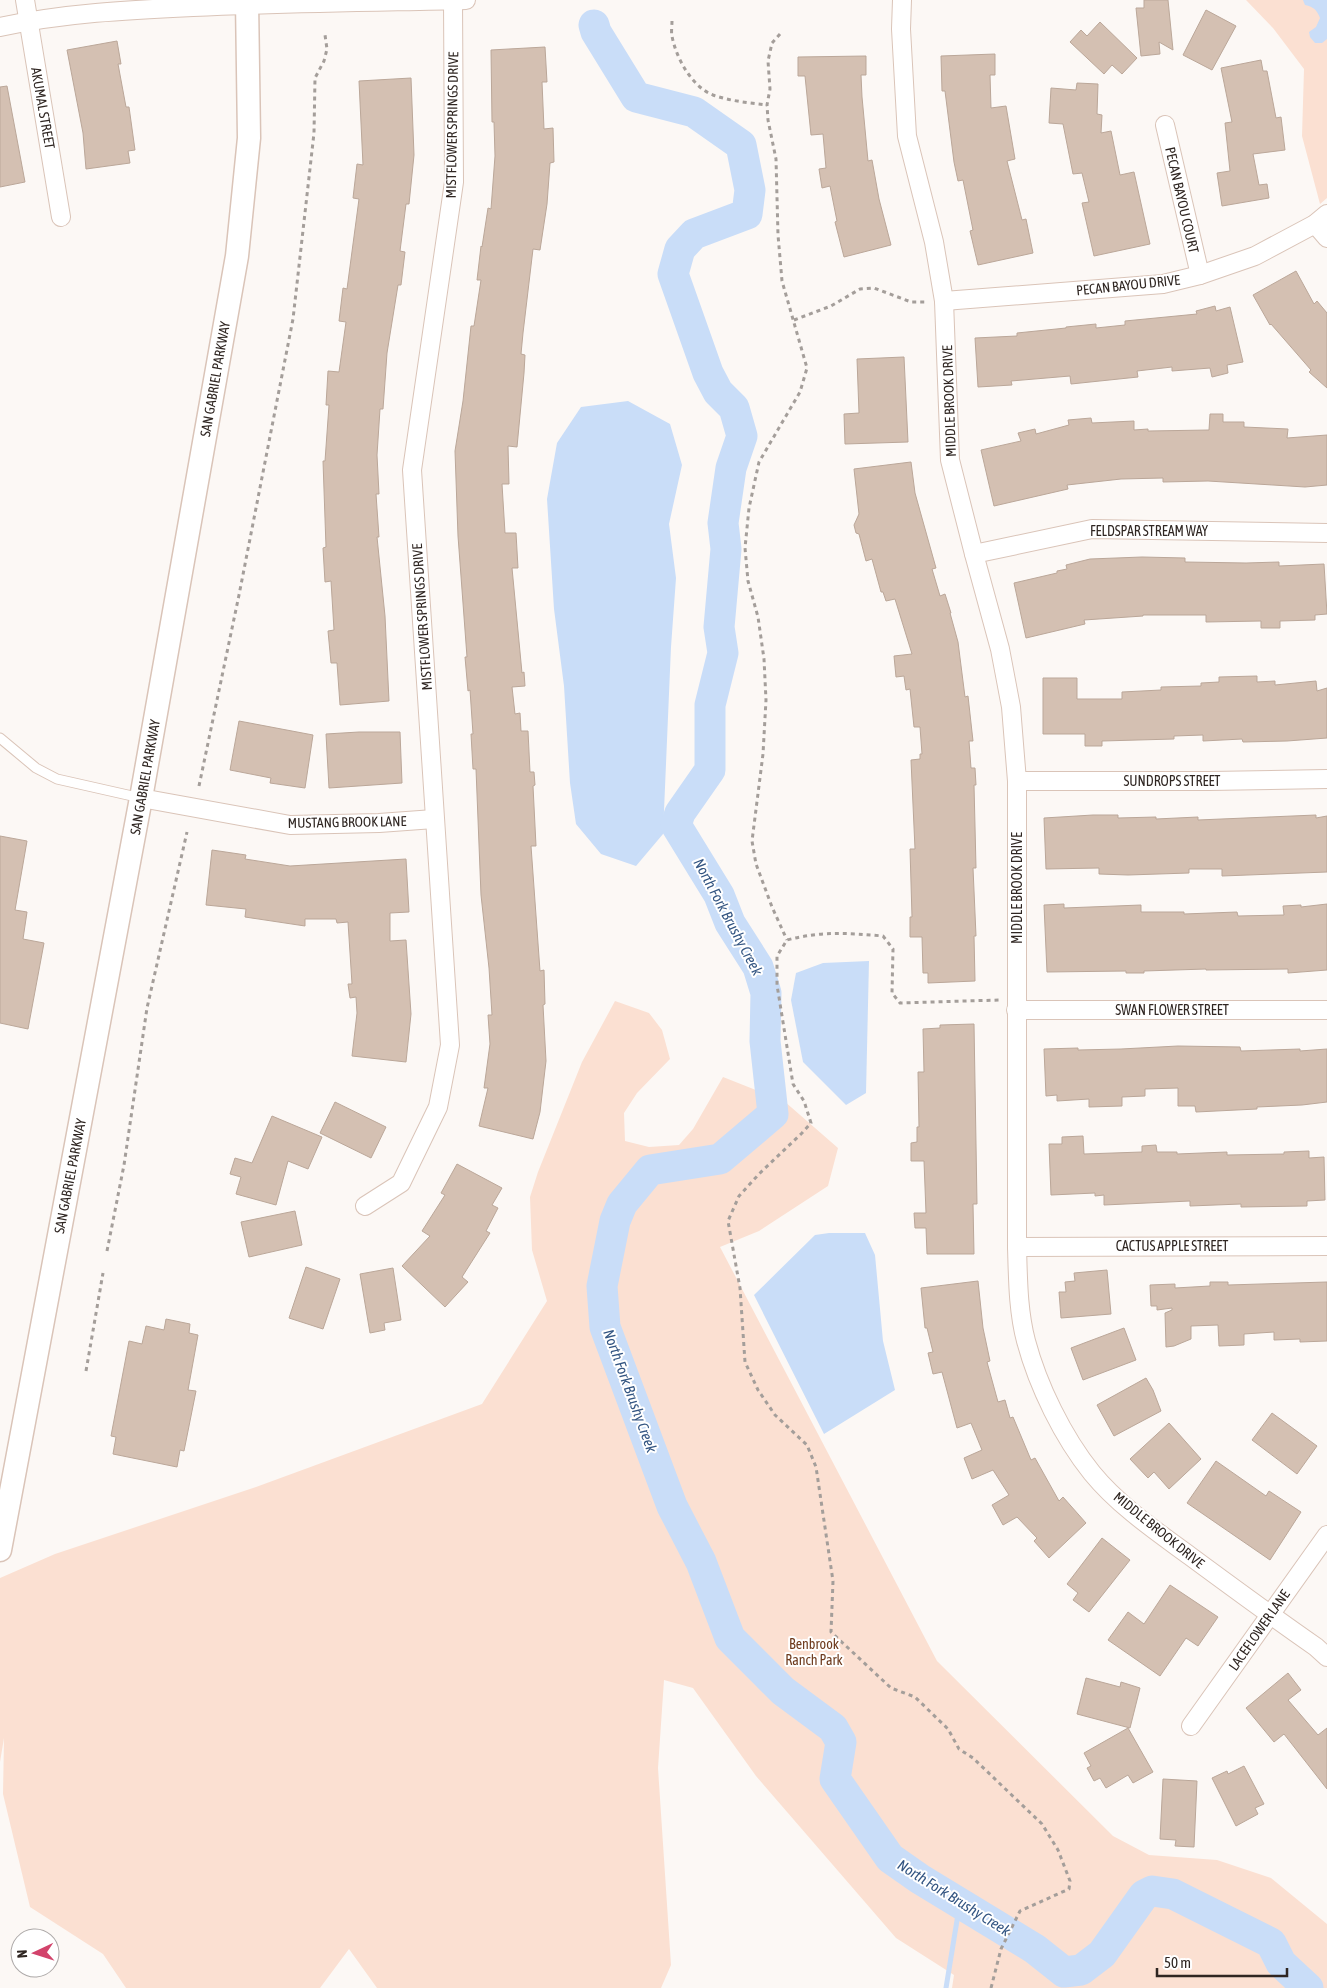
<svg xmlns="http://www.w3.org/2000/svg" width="1327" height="1988" font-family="'Asap Condensed',sans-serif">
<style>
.green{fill:#fbe0d2}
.water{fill:#c9ddf8}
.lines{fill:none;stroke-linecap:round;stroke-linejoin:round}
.stream{stroke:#c9ddf8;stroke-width:5}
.river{stroke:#c9ddf8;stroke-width:31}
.building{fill:#d4c0b2;stroke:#bba799}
.service-casing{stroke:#dac4b8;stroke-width:11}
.minor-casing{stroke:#dac4b8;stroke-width:20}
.tertiary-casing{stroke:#dac4b8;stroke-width:25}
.path{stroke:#a49e9a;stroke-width:3;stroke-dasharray:4 4;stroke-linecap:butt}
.service{stroke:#fff;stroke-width:9}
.minor{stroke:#fff;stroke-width:18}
.tertiary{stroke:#fff;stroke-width:22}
.labels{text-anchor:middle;stroke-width:4;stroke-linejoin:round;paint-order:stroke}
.street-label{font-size:14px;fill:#2f2622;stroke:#fff}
.park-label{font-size:14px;fill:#6e3b1e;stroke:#fff}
.water-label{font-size:15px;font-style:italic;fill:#335582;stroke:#fff}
</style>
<rect width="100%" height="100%" fill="#fcf8f5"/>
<g class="green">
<polygon points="1246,0 1327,0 1327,198 1320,204 1302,136 1304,69 1273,28"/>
<polygon points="615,1001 649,1013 662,1030 670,1059 637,1093 624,1113 625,1141 649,1147 679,1145 693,1129 723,1077 784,1101 838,1148 828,1186 759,1231 720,1247 937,1661 1113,1836 1149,1855 1217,1860 1271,1878 1327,1924 1327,1988 952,1988 954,1975 896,1938 756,1776 693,1688 664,1680 658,1768 671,1965 661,1988 377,1988 349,1949 320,1988 126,1988 103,1954 30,1907 3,1794 4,1738 0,1762 0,1578 55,1554 256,1487 482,1404 547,1301 532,1250 530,1197 538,1172 582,1062"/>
</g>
<g class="water">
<path d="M1303,0H1327V39L1322,43H1315L1310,37L1309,32L1316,27L1320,18C1317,10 1314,7 1305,5Z"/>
<polygon points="628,401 670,424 682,465 669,524 676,578 671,647 663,834 636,866 601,854 576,824 570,783 564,686 554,609 547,499 557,443 581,407"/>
<polygon points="869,961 866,1093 846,1105 803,1062 791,1000 796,973 823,963"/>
<polygon points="829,1233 865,1233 875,1255 883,1341 895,1390 824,1434 754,1295 815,1235"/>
</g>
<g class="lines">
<polyline class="stream" points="946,1988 960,1902"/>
<polyline class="river" points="594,25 596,32 636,97 694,112 741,145 750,190 747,214 694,234 680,249 673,274 708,373 718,392 734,408 742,436 731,468 723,523 726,549 719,627 723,653 710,705 710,770 680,813 676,825 719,895 730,923 758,967 766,993 765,1041 773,1114 720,1159 650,1170 622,1204 615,1221 602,1286 605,1327 672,1506 701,1562 730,1638 783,1691 833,1728 841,1742 835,1779 890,1858 920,1879 1035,1949 1064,1972 1081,1970 1102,1954 1144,1895 1152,1891 1173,1894 1271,1943 1281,1963 1308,1988"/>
</g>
<g class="building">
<polygon points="1144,0 1168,0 1173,50 1159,42 1160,54 1141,56 1136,8 1144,8"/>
<polygon points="1206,10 1236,26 1212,70 1183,55"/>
<polygon points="1100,22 1137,58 1122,74 1112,65 1104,74 1070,42 1081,30 1087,36"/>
<polygon points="117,41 121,64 118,64 126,107 129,107 135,150 128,151 130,163 86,169 83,133 67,50"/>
<polygon points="545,47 547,82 542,82 544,129 553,128 554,162 550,163 547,204 540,250 533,249 523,333 521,354 525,355 524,373 517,447 508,446 509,484 502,484 505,533 516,533 518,568 512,568 522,673 524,672 525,686 512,687 515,714 520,713 521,731 528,731 530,772 534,772 535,785 533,786 536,846 531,846 540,971 544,970 545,1004 543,1005 546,1061 540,1112 533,1139 479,1126 488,1088 484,1088 490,1044 488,1015 492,1015 489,968 481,895 476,769 473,769 471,734 473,734 470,690 468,691 465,657 467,657 458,536 455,451 463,401 471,326 474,326 481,280 477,280 481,246 482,247 488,208 491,209 495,156 494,122 492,122 491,50"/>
<polygon points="995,54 995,75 990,75 991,108 1006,106 1015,159 1007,161 1022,220 1026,219 1033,253 978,265 970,231 973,230 963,180 958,181 954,162 945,91 942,91 941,56"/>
<polygon points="866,56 866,75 861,75 862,97 868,161 872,160 879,199 891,245 844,257 835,222 837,221 830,186 822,188 819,169 826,168 823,134 811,135 805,76 798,76 798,57"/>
<polygon points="1261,60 1263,71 1267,71 1276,118 1281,117 1285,150 1253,154 1259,185 1267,184 1269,198 1222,206 1217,173 1230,171 1225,123 1232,122 1221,68"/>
<polygon points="411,78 414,155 409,204 406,204 400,251 405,252 401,285 398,285 387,353 383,409 380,409 377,455 379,494 376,494 379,537 377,537 385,616 389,701 340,705 337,663 331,663 328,631 334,630 331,581 325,582 323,548 326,547 323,461 325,461 329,405 326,405 328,371 339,372 346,322 339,321 343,288 347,289 359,199 353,198 357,164 363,165 359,81"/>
<polygon points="1077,83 1098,84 1097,114 1102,115 1101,133 1111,131 1120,175 1134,172 1150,244 1094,256 1082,203 1089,202 1082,173 1073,174 1063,124 1049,123 1051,88 1076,90"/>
<polygon points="7,86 25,182 0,187 0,87"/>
<polygon points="1296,271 1314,304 1317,301 1327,313 1327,388 1309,372 1311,370 1271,324 1270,325 1253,295"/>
<polygon points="1215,306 1216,311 1230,307 1243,362 1227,365 1228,373 1212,377 1210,368 1172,371 1172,367 1137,371 1138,377 1071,384 1070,376 1011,381 1012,385 978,387 975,338 1017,336 1017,333 1066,328 1066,327 1096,324 1096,328 1125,325 1125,321 1197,314 1196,311"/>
<polygon points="904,357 908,442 845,444 844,414 859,413 857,359"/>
<polygon points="1210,414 1223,414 1223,422 1244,422 1244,427 1288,429 1287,438 1327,435 1327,485 1305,487 1208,481 1163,482 1163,478 1121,479 1067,485 1068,489 994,506 981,450 1021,441 1018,433 1035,429 1036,434 1069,425 1068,420 1091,418 1092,423 1134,421 1134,430 1148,429 1148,431 1209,430"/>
<polygon points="911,462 915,493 936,568 932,569 940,596 945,594 951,613 950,613 958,642 965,697 968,696 973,741 969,741 971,768 975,768 976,785 974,785 976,868 973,868 976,936 974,936 975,981 928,983 928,973 923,973 922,937 910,937 910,917 912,917 910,849 915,849 911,760 920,759 920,754 922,754 920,727 914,727 910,689 906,690 904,676 896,677 894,656 912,654 895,599 886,601 883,592 881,592 872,559 866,561 859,534 856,533 854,525 859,514 854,469"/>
<polygon points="1142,557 1185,558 1185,562 1246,563 1279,562 1279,566 1324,564 1327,614 1315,615 1315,620 1280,621 1280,628 1261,628 1261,621 1206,622 1206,615 1143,615 1143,616 1084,620 1085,624 1026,638 1014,583 1057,573 1057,571 1067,569 1066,565 1090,559"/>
<polygon points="1257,676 1257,682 1275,681 1275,685 1316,681 1317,691 1327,688 1327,738 1287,741 1243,742 1242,739 1203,741 1203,735 1174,736 1174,739 1102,741 1102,746 1085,746 1085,734 1043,734 1043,678 1077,678 1077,699 1122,699 1122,692 1161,690 1161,687 1201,686 1201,683 1219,682 1219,677"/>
<polygon points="239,721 313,735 305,788 270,783 271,778 230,770"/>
<polygon points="359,732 400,732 402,783 329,788 326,734"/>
<polygon points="1093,815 1118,815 1118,818 1156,817 1156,819 1198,817 1198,820 1316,815 1316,818 1327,816 1327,872 1222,876 1222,869 1189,869 1189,873 1128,875 1099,874 1099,868 1046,869 1044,818"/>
<polygon points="0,836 27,841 15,910 27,912 23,939 44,943 28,1029 0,1023"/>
<polygon points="212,850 246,855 245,859 290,866 406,859 409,912 390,913 390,941 406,940 411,1014 406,1062 352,1056 357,1013 356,997 350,998 348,984 352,984 348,922 337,923 336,919 305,919 305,926 245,917 246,909 206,905"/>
<polygon points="1064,904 1064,908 1141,905 1141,912 1184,912 1184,914 1237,912 1238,916 1284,915 1283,906 1301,905 1301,907 1327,904 1327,970 1288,973 1288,969 1206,970 1206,969 1144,971 1144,973 1126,973 1126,971 1047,972 1044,905"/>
<polygon points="974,1024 977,1204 973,1204 974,1254 927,1254 926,1228 915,1228 914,1213 926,1213 924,1161 911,1161 911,1143 917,1142 917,1127 919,1127 918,1072 924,1072 923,1029 940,1028 940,1025"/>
<polygon points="1178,1046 1240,1047 1241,1051 1300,1049 1300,1051 1327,1049 1327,1102 1302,1105 1257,1107 1257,1109 1196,1112 1195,1106 1178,1106 1178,1088 1145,1089 1145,1096 1122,1097 1122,1106 1089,1107 1089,1099 1057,1101 1057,1095 1046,1096 1044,1049 1078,1048 1078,1050 1121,1049"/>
<polygon points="335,1102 386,1127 371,1158 320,1133"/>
<polygon points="272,1116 322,1137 308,1169 288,1161 276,1205 236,1194 241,1177 230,1174 235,1158 252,1163"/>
<polygon points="1083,1136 1084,1154 1142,1152 1142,1146 1156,1145 1157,1152 1177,1152 1177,1154 1227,1152 1227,1155 1284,1154 1284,1152 1309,1151 1309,1158 1324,1157 1325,1200 1307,1201 1307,1206 1241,1207 1241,1204 1190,1206 1190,1201 1104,1205 1104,1195 1095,1196 1095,1193 1051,1195 1049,1144 1062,1144 1062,1137"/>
<polygon points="457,1164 502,1188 492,1205 498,1208 486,1231 490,1233 462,1277 468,1282 445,1307 402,1266 430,1236 422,1231 445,1195 441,1193"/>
<polygon points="295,1211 302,1245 249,1257 241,1222"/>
<polygon points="306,1267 340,1279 323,1329 289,1318"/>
<polygon points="393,1268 401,1320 384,1323 385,1330 370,1333 360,1274"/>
<polygon points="1107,1270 1111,1314 1061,1318 1059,1292 1066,1292 1065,1282 1075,1281 1074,1273"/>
<polygon points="978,1281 983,1328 990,1361 987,1362 998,1402 1005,1400 1010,1418 1013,1417 1031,1460 1035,1458 1059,1501 1063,1497 1086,1523 1049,1558 1034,1541 1037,1538 1017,1517 1003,1525 992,1505 1009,1495 993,1470 972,1479 964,1458 982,1450 971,1423 957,1428 942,1372 933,1374 928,1353 933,1352 927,1328 925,1328 921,1288"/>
<polygon points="1210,1282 1228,1282 1228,1285 1327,1282 1327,1341 1300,1342 1300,1339 1274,1340 1274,1332 1244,1334 1244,1345 1219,1346 1218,1325 1191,1326 1191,1339 1174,1346 1166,1347 1165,1313 1172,1310 1172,1308 1157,1310 1157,1306 1151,1306 1150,1285 1175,1284 1175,1288 1210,1286"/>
<polygon points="166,1319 190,1324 189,1333 198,1335 188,1390 196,1391 184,1451 180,1450 177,1467 113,1454 116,1437 111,1436 129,1341 142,1344 146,1326 164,1330"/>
<polygon points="1124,1328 1136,1360 1083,1380 1071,1348"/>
<polygon points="1146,1378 1153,1390 1161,1411 1114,1436 1097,1405"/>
<polygon points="1272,1413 1317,1446 1297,1474 1252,1440"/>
<polygon points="1169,1423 1201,1459 1169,1489 1154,1472 1148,1478 1130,1459"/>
<polygon points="1216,1461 1266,1496 1269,1491 1301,1512 1270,1560 1187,1503"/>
<polygon points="1102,1538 1130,1560 1089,1612 1073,1600 1078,1593 1067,1584"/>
<polygon points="1170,1585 1218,1617 1198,1646 1186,1638 1160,1676 1108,1640 1128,1612 1144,1624"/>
<polygon points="1288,1673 1301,1690 1288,1700 1318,1735 1327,1728 1327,1789 1284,1734 1274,1742 1246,1708"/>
<polygon points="1086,1678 1120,1687 1121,1682 1140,1688 1130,1728 1077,1714"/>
<polygon points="1128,1728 1153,1772 1133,1783 1128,1775 1106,1788 1100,1778 1094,1781 1087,1768 1091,1766 1084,1753"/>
<polygon points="1244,1766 1264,1804 1255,1808 1258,1814 1236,1826 1212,1778 1227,1771 1228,1774"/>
<polygon points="1163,1779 1197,1781 1194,1847 1175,1846 1176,1840 1160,1839"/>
</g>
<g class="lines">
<defs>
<polyline id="service" points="0,738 36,768 57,779 141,798"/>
<g id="minor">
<polyline points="25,0 61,217"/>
<path d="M902,0L901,29L907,136L934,242L944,301L950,460L974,554L1000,649L1011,707L1017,781V1247C1018,1279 1018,1311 1026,1341C1038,1386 1063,1437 1092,1473C1119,1506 1156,1531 1190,1556C1232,1587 1274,1618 1316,1647L1327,1657"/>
<path d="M0,27C64,13 128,10 193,7C284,3 375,2 466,0"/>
<polyline points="1165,125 1200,275"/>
<polyline points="1315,224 1327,238"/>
<polyline points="944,301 1163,284 1200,275 1255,256 1315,224 1327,214"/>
<polyline points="974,554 1092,529 1327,533"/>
<polyline points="1017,781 1209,781 1327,779"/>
<polyline points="141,798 290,825 379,823 434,819"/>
<polyline points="1016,1010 1327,1010"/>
<polyline points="365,1206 401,1183 438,1107 450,1045 412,470 454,182 453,0"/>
<polyline points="1017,1247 1327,1246"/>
<polyline points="1191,1726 1327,1535"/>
</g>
<polyline id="tertiary" points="0,1550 141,798 237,256 249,138 247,0"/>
</defs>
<use href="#service" class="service-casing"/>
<use href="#minor" class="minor-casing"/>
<use href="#tertiary" class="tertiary-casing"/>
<g class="path">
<path d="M672,21C672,26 671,32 672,36C676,58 692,87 713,95C730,101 749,103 767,105"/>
<polyline points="780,34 772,43 768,61 770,89 767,105 768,120 776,159 778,235 782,281 807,368 800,392 759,462 749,508 745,548 748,581 758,617 764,659 766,700 763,754 752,841 756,864 772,907 787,940"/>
<polyline points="794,320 831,306 860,289 874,288 911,302 926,302"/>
<polyline points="199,786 239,595 293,319 314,133 315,78 324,61 327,49 325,35"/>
<polyline points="107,1251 124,1165 147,1008 187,832"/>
<polyline points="86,1371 103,1273"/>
<path d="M991,1988L1001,1949L1020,1911L1069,1889L1070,1881L1058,1850L1042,1824L973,1758L959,1749L948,1729L915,1697L891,1688L831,1632L833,1581L816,1467L807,1445L775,1415L758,1390L745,1362L740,1288L728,1221L739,1196L759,1174L802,1133L811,1123L804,1101L793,1084L777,985V956L787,940C822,931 848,933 883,936L893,949L892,993L900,1003L999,1000"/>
</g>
<use href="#service" class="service"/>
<use href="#minor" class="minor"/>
<use href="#tertiary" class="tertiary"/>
</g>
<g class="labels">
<g class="street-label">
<text transform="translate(43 108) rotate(80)" y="5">AKUMAL STREET</text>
<text transform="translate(452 125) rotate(-89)" y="5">MISTFLOWER SPRINGS DRIVE</text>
<text transform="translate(1182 200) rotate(77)" y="5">PECAN BAYOU COURT</text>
<text transform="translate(1128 285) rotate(-6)" y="5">PECAN BAYOU DRIVE</text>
<text transform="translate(215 379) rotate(-80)" y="5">SAN GABRIEL PARKWAY</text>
<text transform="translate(949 401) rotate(-92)" y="5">MIDDLE BROOK DRIVE</text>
<text x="1149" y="536">FELDSPAR STREAM WAY</text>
<text transform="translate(422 617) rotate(-94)" y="5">MISTFLOWER SPRINGS DRIVE</text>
<text transform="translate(145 777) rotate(-80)" y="5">SAN GABRIEL PARKWAY</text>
<text x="1172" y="786">SUNDROPS STREET</text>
<text transform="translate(347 822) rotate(-1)" y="5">MUSTANG BROOK LANE</text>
<text transform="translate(1017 888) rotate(-90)" y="5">MIDDLE BROOK DRIVE</text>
<text x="1172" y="1015">SWAN FLOWER STREET</text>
<text transform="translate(70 1176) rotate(-79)" y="5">SAN GABRIEL PARKWAY</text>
<text x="1172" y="1251">CACTUS APPLE STREET</text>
<text transform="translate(1159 1530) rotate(39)" y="5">MIDDLE BROOK DRIVE</text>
<text transform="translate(1259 1630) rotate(-55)" y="5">LACEFLOWER LANE</text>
</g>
<g class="park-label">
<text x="814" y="1649">Benbrook<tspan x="814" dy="16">Ranch Park</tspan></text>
</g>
<g class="water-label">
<text transform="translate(728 917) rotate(62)" y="5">North Fork Brushy Creek</text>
<text transform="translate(630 1391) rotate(70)" y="5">North Fork Brushy Creek</text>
<text transform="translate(954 1898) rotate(32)" y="5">North Fork Brushy Creek</text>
</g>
</g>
<g transform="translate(35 1953) rotate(266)"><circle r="24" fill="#ffffff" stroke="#aca8a7"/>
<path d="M0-4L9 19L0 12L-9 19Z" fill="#d2436b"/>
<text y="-8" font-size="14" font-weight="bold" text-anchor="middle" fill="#2f2622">N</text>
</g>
<path d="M1157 1968v8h130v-8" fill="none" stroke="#2f2622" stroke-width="2.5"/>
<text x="1164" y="1968" font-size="15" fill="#2f2622" stroke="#ffffff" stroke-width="4" paint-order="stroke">50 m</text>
</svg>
